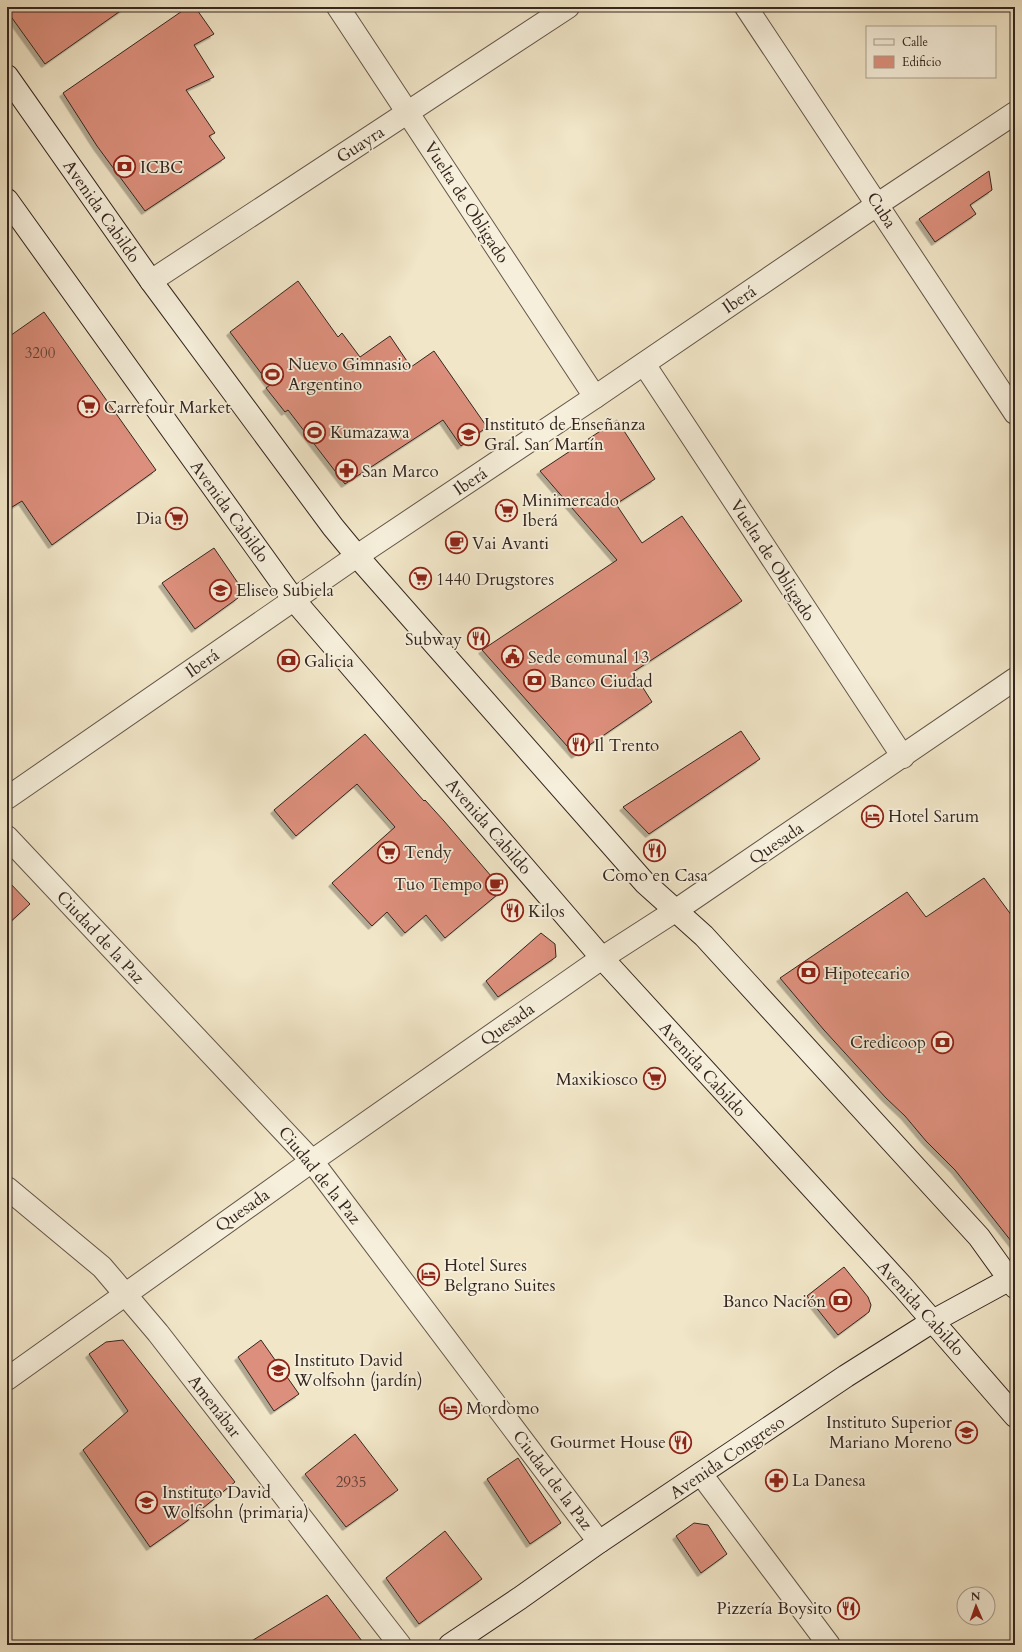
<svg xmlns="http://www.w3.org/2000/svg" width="1022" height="1652" font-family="Cardo,serif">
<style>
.building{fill:#dc8f7b;stroke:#352620;filter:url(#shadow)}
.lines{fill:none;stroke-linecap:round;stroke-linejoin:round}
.minor-casing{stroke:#64564a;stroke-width:24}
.secondary-casing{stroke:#352620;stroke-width:24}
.minor{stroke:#f6efdb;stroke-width:22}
.secondary{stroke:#f6efdb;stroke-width:22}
.labels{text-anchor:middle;stroke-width:3.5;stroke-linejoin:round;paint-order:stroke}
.number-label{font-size:15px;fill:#5f4037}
.street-label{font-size:17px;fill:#352620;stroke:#f6efdb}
.poi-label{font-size:17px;fill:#352620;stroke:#f6efdb;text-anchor:start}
</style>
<defs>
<filter id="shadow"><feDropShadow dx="-3.5" dy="3.5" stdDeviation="0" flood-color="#0004"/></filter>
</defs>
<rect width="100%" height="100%" fill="#f1e6c8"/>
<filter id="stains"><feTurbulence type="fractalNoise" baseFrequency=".005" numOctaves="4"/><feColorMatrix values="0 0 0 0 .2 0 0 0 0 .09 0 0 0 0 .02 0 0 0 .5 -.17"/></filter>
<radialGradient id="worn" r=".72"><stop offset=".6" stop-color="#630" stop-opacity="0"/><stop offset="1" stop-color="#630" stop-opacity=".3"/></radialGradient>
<g class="building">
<polygon points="7,7 126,7 45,64 7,11"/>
<polygon points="188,7 195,7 214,34 194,45 214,77 186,90 215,133 209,136 225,158 145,211 97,146 63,93"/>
<polygon points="989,171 992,190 970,205 976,214 935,242 919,219"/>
<polygon points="298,281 338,337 342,333 360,357 390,336 411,367 434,351 487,427 461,446 443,420 345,484 288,410 285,412 266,388 270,385 230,332"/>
<polygon points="44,312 156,470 52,545 22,501 7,510 7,338"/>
<polygon points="617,420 655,479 616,504 642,543 682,516 742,601 633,672 652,702 575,755 482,650 617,560 540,471"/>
<polygon points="214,548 240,586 238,598 195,629 162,583"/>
<polygon points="741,731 760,759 649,834 623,807"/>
<polygon points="365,734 424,801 425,800 444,821 503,890 445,938 426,915 405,933 387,912 372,926 332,883 395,827 357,784 296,836 274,810"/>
<polygon points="984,878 1015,920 1015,1246 955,1170 926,1141 905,1116 886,1098 824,1030 780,978 907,892 926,917"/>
<polygon points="7,880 30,904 7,925"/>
<polygon points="541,933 555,944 556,957 498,997 486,981"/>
<polygon points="844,1267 868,1297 871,1305 869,1312 838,1335 807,1296"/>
<polygon points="123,1340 235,1482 187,1521 150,1547 83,1450 128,1411 89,1354 106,1342"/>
<polygon points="261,1340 299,1394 274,1411 238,1357"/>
<polygon points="355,1434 398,1490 346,1527 305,1474"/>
<polygon points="518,1458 561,1523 530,1544 487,1479"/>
<polygon points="694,1523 708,1525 727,1554 701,1573 676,1536"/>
<polygon points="445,1531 482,1579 419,1624 386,1578"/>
<polygon points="327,1595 365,1645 245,1645"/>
</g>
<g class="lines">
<defs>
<g id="minor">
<polyline points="338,7 595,397"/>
<polyline points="746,7 1015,413"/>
<polyline points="151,281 568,7"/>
<polyline points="644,364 903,757"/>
<polyline points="7,798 357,556 595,397 878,204 1015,113"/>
<polyline points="7,837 312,1161 599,1542"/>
<polyline points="7,1188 102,1267 158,1333 400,1645"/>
<polyline points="7,1379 312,1161 602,958 675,911 1015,679"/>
<polyline points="701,1474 829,1645"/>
</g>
<g id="secondary">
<polyline points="7,76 151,281 333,527 357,556 645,883 704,936 979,1237 1015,1287"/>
<polyline points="7,200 294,600 602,958 903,1287 1015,1416"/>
<polyline points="450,1645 520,1598 599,1542 846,1376 933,1321 1010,1279"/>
</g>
</defs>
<use href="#minor" class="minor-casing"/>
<use href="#secondary" class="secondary-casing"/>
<use href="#minor" class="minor"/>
<use href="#secondary" class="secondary"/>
</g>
<defs>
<symbol id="bank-ring" viewBox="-11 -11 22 22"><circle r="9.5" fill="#f6efdb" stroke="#8f2418" stroke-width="1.5"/><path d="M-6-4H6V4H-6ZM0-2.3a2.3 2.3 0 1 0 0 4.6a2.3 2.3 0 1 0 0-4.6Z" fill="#8f2418"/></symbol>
<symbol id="stadium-ring" viewBox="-11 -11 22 22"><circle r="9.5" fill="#f6efdb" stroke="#8f2418" stroke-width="1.5"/><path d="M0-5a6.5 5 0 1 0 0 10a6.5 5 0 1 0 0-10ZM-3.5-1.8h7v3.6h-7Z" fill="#8f2418"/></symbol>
<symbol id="supermarket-ring" viewBox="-11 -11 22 22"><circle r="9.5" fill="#f6efdb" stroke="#8f2418" stroke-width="1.5"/><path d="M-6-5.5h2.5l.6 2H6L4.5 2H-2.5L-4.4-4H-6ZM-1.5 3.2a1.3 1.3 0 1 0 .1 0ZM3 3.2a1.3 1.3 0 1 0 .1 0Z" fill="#8f2418"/></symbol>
<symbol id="school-ring" viewBox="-11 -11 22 22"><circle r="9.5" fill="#f6efdb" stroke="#8f2418" stroke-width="1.5"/><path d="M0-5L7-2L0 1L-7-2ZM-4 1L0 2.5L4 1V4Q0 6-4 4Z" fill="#8f2418"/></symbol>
<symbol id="pharmacy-ring" viewBox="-11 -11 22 22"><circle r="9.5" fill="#f6efdb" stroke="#8f2418" stroke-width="1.5"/><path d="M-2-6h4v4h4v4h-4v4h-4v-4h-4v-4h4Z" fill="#8f2418"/></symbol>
<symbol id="cafe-ring" viewBox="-11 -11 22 22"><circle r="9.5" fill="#f6efdb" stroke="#8f2418" stroke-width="1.5"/><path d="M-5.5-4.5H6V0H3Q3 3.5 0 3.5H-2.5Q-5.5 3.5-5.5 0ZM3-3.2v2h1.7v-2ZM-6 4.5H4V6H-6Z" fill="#8f2418"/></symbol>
<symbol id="restaurant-ring" viewBox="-11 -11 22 22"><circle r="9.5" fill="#f6efdb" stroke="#8f2418" stroke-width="1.5"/><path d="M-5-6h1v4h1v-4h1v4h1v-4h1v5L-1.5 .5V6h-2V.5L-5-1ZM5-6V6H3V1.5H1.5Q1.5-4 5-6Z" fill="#8f2418"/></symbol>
<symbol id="civic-ring" viewBox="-11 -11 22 22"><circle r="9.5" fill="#f6efdb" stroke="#8f2418" stroke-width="1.5"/><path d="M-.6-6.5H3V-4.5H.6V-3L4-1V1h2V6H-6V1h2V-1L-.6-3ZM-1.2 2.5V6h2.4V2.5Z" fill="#8f2418"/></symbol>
<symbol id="hotel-ring" viewBox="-11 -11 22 22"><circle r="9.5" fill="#f6efdb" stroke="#8f2418" stroke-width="1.5"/><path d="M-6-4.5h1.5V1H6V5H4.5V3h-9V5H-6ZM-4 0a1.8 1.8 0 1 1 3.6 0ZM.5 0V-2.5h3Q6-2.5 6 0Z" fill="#8f2418"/></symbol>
<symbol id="university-ring" viewBox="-11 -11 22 22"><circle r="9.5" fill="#f6efdb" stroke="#8f2418" stroke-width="1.5"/><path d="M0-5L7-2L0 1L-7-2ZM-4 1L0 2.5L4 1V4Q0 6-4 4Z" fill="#8f2418"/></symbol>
</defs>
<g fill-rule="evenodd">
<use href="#bank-ring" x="112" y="154" width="25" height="25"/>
<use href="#stadium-ring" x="260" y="362" width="25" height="25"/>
<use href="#supermarket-ring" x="76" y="394" width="25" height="25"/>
<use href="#stadium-ring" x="302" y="420" width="25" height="25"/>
<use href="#school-ring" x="456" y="422" width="25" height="25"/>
<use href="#pharmacy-ring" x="334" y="458" width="25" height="25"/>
<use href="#supermarket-ring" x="494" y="498" width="25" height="25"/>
<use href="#supermarket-ring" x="164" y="506" width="25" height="25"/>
<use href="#cafe-ring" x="444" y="530" width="25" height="25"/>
<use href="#supermarket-ring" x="408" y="566" width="25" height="25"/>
<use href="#school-ring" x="208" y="578" width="25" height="25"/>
<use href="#restaurant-ring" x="466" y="626" width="25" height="25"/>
<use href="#civic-ring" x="500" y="644" width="25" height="25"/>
<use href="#bank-ring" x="276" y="648" width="25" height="25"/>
<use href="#bank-ring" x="522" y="668" width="25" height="25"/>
<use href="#restaurant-ring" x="566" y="732" width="25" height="25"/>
<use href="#hotel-ring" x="860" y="804" width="25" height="25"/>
<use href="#restaurant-ring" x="642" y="838" width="25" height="25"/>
<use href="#supermarket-ring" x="376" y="840" width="25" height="25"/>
<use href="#cafe-ring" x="484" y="872" width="25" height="25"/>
<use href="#restaurant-ring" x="500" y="898" width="25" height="25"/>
<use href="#bank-ring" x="796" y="960" width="25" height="25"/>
<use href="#bank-ring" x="930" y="1030" width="25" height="25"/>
<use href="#supermarket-ring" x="642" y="1066" width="25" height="25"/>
<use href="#hotel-ring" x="416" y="1262" width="25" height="25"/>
<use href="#bank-ring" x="828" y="1288" width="25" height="25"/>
<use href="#school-ring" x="266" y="1358" width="25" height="25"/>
<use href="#hotel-ring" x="438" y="1396" width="25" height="25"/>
<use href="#university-ring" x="954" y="1420" width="25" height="25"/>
<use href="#restaurant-ring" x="668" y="1430" width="25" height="25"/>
<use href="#pharmacy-ring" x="764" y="1468" width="25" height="25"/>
<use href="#school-ring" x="134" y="1490" width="25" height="25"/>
<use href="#restaurant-ring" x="836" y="1596" width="25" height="25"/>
</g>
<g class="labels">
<g class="number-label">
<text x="40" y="358">3200</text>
<text x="351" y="1487">2935</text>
</g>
<g class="street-label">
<text transform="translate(360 144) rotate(-33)" y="6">Guayra</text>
<text transform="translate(467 202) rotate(57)" y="6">Vuelta de Obligado</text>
<text transform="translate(882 210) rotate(57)" y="6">Cuba</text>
<text transform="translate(102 211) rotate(55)" y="6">Avenida Cabildo</text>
<text transform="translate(739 299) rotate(-34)" y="6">Iberá</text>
<text transform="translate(470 481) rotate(-34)" y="6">Iberá</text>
<text transform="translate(230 511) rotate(54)" y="6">Avenida Cabildo</text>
<text transform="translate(773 560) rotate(57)" y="6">Vuelta de Obligado</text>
<text transform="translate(202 663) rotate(-35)" y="6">Iberá</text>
<text transform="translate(489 826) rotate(49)" y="6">Avenida Cabildo</text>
<text transform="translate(776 843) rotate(-34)" y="6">Quesada</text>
<text transform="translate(101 937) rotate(47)" y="6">Ciudad de la Paz</text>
<text transform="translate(507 1024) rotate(-35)" y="6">Quesada</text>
<text transform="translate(703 1069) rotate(48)" y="6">Avenida Cabildo</text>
<text transform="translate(320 1175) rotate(51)" y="6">Ciudad de la Paz</text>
<text transform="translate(242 1210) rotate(-35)" y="6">Quesada</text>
<text transform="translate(921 1308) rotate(48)" y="6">Avenida Cabildo</text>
<text transform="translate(215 1406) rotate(52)" y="6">Amenábar</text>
<text transform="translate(727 1457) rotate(-34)" y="6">Avenida Congreso</text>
<text transform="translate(553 1480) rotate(53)" y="6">Ciudad de la Paz</text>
</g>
<g class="poi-label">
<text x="140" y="173">ICBC</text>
<text x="288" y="370">Nuevo Gimnasio<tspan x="288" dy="20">Argentino</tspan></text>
<text x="104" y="413">Carrefour Market</text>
<text x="484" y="430">Instituto de Enseñanza<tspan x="484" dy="20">Gral. San Martín</tspan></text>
<text x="330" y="438">Kumazawa</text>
<text x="362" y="477">San Marco</text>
<text x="522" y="506">Minimercado<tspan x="522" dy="20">Iberá</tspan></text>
<text x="162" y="524" text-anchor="end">Dia</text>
<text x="472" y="549">Vai Avanti</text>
<text x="436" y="585">1440 Drugstores</text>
<text x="236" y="596">Eliseo Subiela</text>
<text x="462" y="645" text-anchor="end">Subway</text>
<text x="528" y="663">Sede comunal 13</text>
<text x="304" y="667">Galicia</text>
<text x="550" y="687">Banco Ciudad</text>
<text x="594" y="751">Il Trento</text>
<text x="888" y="822">Hotel Sarum</text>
<text x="404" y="858">Tendy</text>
<text x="655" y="881" text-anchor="middle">Como en Casa</text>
<text x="482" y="890" text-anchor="end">Tuo Tempo</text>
<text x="528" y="917">Kilos</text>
<text x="824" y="979">Hipotecario</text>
<text x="926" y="1048" text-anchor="end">Credicoop</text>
<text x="638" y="1085" text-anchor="end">Maxikiosco</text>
<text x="444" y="1271">Hotel Sures<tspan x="444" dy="20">Belgrano Suites</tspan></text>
<text x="826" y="1307" text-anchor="end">Banco Nación</text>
<text x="294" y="1366">Instituto David<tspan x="294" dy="20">Wolfsohn (jardín)</tspan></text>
<text x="466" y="1414">Mordomo</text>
<text x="952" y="1428" text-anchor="end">Instituto Superior<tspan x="952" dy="20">Mariano Moreno</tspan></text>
<text x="666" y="1448" text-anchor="end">Gourmet House</text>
<text x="792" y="1486">La Danesa</text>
<text x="162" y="1498">Instituto David<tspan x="162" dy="20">Wolfsohn (primaria)</tspan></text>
<text x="832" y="1614" text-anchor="end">Pizzería Boysito</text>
</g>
</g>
<rect width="1022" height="1652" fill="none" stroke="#f1e6c8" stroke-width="24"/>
<rect x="8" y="8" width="1006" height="1636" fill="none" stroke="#352620" stroke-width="2"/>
<rect x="12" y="12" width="998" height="1628" fill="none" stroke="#352620"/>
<rect x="866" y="26" width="130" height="52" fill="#f6efdb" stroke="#a99f90"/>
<rect x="874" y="39" width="20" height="6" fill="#f6efdb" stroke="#a99f90"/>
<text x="902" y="46" font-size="12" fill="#352620">Calle</text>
<rect x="874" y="56" width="20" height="12" fill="#dc8f7b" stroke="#a99f90"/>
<text x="902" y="66" font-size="12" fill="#352620">Edificio</text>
<g transform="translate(976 1606) rotate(358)"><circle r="19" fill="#f6efdb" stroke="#a99f90"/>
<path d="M0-3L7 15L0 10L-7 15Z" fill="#8f2418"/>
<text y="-6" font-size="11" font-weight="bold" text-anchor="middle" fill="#352620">N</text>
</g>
<rect width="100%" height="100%" filter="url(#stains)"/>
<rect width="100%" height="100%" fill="url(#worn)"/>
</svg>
